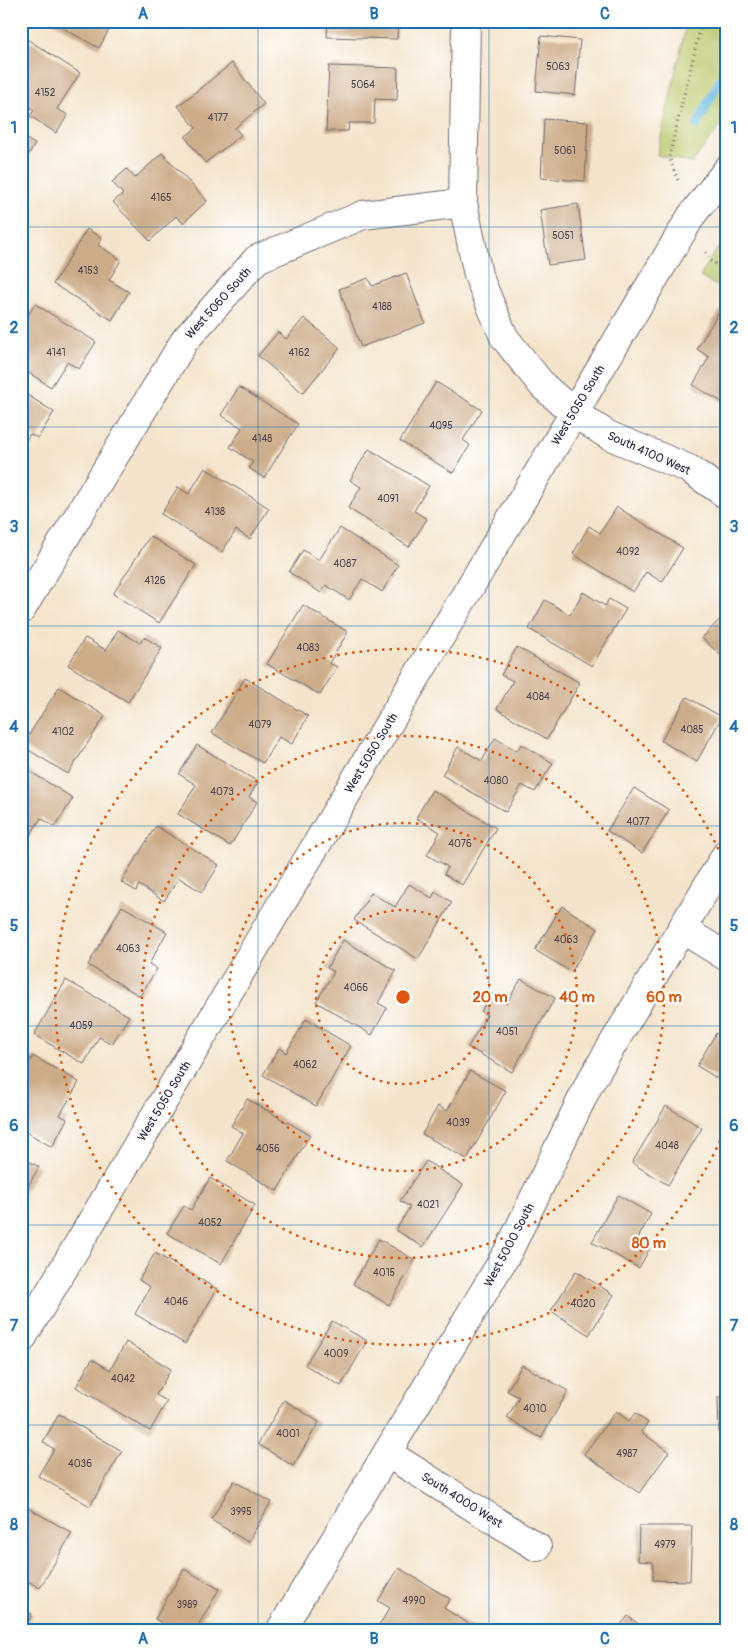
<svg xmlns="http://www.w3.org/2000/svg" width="748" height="1652" font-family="Pangolin,sans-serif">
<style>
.green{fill:#bbc86b;stroke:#6e7553}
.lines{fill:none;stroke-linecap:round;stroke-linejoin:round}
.stream{stroke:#62b5de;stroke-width:9}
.building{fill:#ccac88}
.minor-casing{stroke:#6c666d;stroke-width:30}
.path{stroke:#6c666d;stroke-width:3;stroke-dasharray:1 4;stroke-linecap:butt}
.minor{stroke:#fff;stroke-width:28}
.grid{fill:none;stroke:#1f6fb2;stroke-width:1;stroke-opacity:0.55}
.ring{fill:none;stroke:#de560e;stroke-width:2.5;stroke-dasharray:2.5 5}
.labels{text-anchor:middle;stroke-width:4.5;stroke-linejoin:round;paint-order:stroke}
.number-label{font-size:10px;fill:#4c444e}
.street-label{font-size:12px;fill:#22223b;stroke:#fff}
.centre{fill:#de560e;stroke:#fff;stroke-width:2.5}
.ring-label{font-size:15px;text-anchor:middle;font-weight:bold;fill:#de560e;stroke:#fff;stroke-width:4.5;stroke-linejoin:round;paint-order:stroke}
.neatline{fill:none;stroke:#1f6fb2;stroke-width:2}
.grid-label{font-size:16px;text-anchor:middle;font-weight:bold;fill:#1f6fb2}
</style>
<rect width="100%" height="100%" fill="#fff"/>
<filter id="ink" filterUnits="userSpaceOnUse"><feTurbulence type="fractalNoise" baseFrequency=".02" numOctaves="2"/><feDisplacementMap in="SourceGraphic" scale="10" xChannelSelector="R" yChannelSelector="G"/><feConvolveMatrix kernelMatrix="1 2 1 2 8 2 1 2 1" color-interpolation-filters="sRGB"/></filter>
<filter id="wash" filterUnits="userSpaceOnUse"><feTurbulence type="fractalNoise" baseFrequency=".0096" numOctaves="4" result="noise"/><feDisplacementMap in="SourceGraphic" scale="20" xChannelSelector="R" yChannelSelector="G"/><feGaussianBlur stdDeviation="1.12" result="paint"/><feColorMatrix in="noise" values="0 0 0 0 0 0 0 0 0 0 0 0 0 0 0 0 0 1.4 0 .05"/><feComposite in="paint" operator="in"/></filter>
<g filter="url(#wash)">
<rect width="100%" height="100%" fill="#f4e4cb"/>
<g class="green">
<polygon points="687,21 727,21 727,117 692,163 657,155"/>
<polygon points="727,237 727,291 700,277 709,260"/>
</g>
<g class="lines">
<polyline class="stream" points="697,125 727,66"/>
</g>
<g id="blocks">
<g class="building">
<polygon points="50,21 114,21 99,48"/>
<polygon points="328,21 398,21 397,39 327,37"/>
<polygon points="22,36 80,73 57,109 68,115 56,133 30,116 34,110 21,102 21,81 24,77 21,75"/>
<polygon points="541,36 580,40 575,95 536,91"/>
<polygon points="232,63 264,104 235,128 241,135 205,163 185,137 196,128 178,106"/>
<polygon points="329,66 398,68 397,100 375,99 374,123 349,123 348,131 326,131"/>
<polygon points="544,119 588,122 585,181 541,178"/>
<polygon points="21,136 35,144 21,168"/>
<polygon points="162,153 207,201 183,223 176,216 150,241 113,202 123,194 112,182 127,169 135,178"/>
<polygon points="578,204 586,260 548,265 540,210"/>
<polygon points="87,229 102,238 98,245 121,260 109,280 129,292 112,320 53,284"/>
<polygon points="406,273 425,323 361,347 339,289 368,278 372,286"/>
<polygon points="35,304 96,342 79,369 67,362 51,387 21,368 21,326"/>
<polygon points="720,310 727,314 727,405 693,385 709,357 697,349"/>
<polygon points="304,318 340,348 303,393 258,356 278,332 286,339"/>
<polygon points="436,382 482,410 463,440 470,445 453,473 400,441"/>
<polygon points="239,387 298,424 264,478 249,468 253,462 230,447 242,428 221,415"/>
<polygon points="21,391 54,412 38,438 30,434 21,448"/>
<polygon points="369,449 429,486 414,511 427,519 409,547 348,508 361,487 350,480"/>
<polygon points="205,468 269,508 250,539 236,530 222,552 161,514 178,487 189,494"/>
<polygon points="617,507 683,548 662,582 646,572 633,592 573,554 589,526 600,533"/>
<polygon points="340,528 398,565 382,592 362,579 349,600 326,585 321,593 289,572 303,550 319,560"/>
<polygon points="150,536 196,565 159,623 113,594"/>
<polygon points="583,592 605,606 609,599 626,609 592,666 529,629 545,600 570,615"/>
<polygon points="303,605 348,632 329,663 337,667 320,695 267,664"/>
<polygon points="727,612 727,661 702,638"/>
<polygon points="118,630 140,643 144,637 162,648 128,702 68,665 85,638 106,650"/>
<polygon points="517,647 580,683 547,739 497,709 513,681 501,675"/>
<polygon points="245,678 308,716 292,744 279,737 263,763 212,733"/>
<polygon points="59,687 105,716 68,774 22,746"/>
<polygon points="687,697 722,717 697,761 661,741"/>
<polygon points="495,738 517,751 521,744 553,763 535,792 522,785 506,812 442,775 458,747 482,761"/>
<polygon points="197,745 258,782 249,797 257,802 230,846 178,814 196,785 179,774"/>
<polygon points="21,766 73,798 55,827 41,818 21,850"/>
<polygon points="634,788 669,810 642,853 607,831"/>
<polygon points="432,790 496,828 462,885 444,874 448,867 427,855 440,832 416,818"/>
<polygon points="156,826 219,865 202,892 179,878 164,901 139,885 136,891 121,882"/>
<polygon points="409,884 432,898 435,892 452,902 418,959 354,920 371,893 395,907"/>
<polygon points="122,906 167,932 149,964 157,969 140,996 88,965"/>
<polygon points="562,906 598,929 571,972 535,950"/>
<polygon points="343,940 396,971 378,1003 387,1008 372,1035 316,1002 334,972 327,968"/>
<polygon points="521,979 555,998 512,1072 468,1047 487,1015 481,1012 491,994 506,1004"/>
<polygon points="66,980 129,1016 112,1044 99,1037 84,1064 34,1035"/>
<polygon points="306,1019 351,1046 316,1106 263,1075 279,1048 286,1053"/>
<polygon points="716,1033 727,1040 727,1084 697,1066"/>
<polygon points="33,1056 79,1082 60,1115 67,1119 52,1147 21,1129 21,1077"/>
<polygon points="470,1071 506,1091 467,1159 422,1134 438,1106 447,1111"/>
<polygon points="247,1099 310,1135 277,1191 227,1161 243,1133 231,1126"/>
<polygon points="666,1106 702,1128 668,1185 632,1163"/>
<polygon points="21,1157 39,1167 23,1195 21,1194"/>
<polygon points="426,1161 463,1185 423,1247 396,1230 410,1207 400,1201"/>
<polygon points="210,1178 255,1205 221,1264 167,1233 184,1206 191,1210"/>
<polygon points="618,1195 651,1214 637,1240 650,1248 639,1268 592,1242"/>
<polygon points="379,1239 415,1260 389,1305 353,1284"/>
<polygon points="155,1253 217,1289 185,1344 135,1314 150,1287 139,1280"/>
<polygon points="576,1271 614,1295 589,1335 551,1311"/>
<polygon points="332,1321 367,1341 341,1386 305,1365"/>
<polygon points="126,1342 171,1369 156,1395 167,1401 150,1431 76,1387 92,1359 110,1370"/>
<polygon points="522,1365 568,1391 541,1438 507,1418 519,1397 507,1391"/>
<polygon points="718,1397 727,1397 727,1432 719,1432"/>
<polygon points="284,1400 319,1422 293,1466 258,1444"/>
<polygon points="616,1411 629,1421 635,1413 648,1423 641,1432 669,1452 639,1493 584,1454"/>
<polygon points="59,1414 122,1451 90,1506 38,1476 54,1449 43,1442"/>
<polygon points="234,1481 271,1502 248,1542 211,1520"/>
<polygon points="21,1504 72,1533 40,1588 21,1577"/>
<polygon points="639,1526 692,1526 690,1581 653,1580 653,1562 638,1561"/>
<polygon points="399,1568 450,1599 444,1608 480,1631 388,1631 379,1625 390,1608 378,1601"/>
<polygon points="184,1569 219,1589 195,1631 175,1631 155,1619"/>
<polygon points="21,1607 32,1614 23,1631 21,1631"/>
<polygon points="628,1616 647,1631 616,1631"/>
</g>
</g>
</g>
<g filter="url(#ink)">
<use href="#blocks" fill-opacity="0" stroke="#6c666d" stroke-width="1"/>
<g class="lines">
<defs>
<g id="minor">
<polyline points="463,203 478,275 504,337 543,386 574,413 608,435 689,469 727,495"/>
<polyline points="21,610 185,340 257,259 363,215 463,203 466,21"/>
<polyline points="682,929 727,957"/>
<polyline points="21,1340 692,215 727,170"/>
<polyline points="387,1453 537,1547"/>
<polyline points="280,1631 509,1250 589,1084 727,853"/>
</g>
</defs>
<use href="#minor" class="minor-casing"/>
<g class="path">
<polyline points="678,180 669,157 702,21"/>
<polyline points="706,252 709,260 727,271"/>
</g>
<use href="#minor" class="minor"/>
</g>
</g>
<path class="grid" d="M258,21V1631M489,21V1631M21,227H727M21,427H727M21,626H727M21,826H727M21,1026H727M21,1225H727M21,1425H727"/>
<g class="ring">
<circle cx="403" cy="997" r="87"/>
<circle cx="403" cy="997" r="174"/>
<circle cx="403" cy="997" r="261"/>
<path d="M726 1127A348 348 0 1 1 726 867"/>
</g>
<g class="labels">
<g class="number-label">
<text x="558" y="70">5063</text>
<text x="363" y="88">5064</text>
<text x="45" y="96">4152</text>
<text x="218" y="121">4177</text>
<text x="565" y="154">5061</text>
<text x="161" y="201">4165</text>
<text x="563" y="239">5051</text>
<text x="88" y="274">4153</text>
<text x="382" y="310">4188</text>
<text x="56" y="356">4141</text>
<text x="299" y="356">4162</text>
<text x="441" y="429">4095</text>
<text x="262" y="442">4148</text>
<text x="388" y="502">4091</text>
<text x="215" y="515">4138</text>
<text x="628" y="555">4092</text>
<text x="345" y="567">4087</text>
<text x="155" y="584">4126</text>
<text x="308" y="651">4083</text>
<text x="538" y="700">4084</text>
<text x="260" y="728">4079</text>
<text x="692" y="733">4085</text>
<text x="63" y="735">4102</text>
<text x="496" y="784">4080</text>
<text x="222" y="795">4073</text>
<text x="638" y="825">4077</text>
<text x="460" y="847">4076</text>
<text x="566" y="943">4063</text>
<text x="128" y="952">4063</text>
<text x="356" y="991">4066</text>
<text x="81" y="1029">4059</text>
<text x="507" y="1035">4051</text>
<text x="305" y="1068">4062</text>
<text x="458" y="1126">4039</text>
<text x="667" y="1149">4048</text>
<text x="268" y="1152">4056</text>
<text x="428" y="1208">4021</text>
<text x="210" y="1226">4052</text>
<text x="384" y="1276">4015</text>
<text x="176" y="1305">4046</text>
<text x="583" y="1307">4020</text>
<text x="336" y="1357">4009</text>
<text x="123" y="1382">4042</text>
<text x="535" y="1412">4010</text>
<text x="288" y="1437">4001</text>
<text x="627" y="1457">4987</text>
<text x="80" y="1467">4036</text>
<text x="241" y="1515">3995</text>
<text x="665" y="1548">4979</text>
<text x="414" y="1604">4990</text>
<text x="187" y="1608">3989</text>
</g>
<g class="street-label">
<text transform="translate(218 303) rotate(-48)" y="4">West 5060 South</text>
<text transform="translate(578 405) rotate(-59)" y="4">West 5050 South</text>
<text transform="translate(649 453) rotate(24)" y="4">South 4100 West</text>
<text transform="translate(371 753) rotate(-59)" y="4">West 5050 South</text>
<text transform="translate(164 1101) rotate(-59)" y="4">West 5050 South</text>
<text transform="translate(509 1245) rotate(-62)" y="4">West 5000 South</text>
<text transform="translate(462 1500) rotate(32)" y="4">South 4000 West</text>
</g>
</g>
<circle cx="403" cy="997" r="8" class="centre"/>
<g class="ring-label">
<text x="490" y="1002">20 m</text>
<text x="577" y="1002">40 m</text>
<text x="664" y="1002">60 m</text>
<text x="649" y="1248">80 m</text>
</g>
<rect width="748" height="1652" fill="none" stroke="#fff" stroke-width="55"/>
<rect x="28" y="28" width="692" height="1596" class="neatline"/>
<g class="grid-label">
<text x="143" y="19">A</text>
<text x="374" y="19">B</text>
<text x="605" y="19">C</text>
<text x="14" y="133">1</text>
<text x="734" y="133">1</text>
<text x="14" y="333">2</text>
<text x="734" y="333">2</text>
<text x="14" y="532">3</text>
<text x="734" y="532">3</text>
<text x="14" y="732">4</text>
<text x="734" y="732">4</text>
<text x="14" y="931">5</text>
<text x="734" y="931">5</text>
<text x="14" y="1131">6</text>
<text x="734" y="1131">6</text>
<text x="14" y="1331">7</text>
<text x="734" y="1331">7</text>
<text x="14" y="1530">8</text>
<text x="734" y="1530">8</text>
<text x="143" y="1644">A</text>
<text x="374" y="1644">B</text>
<text x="605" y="1644">C</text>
</g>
</svg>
